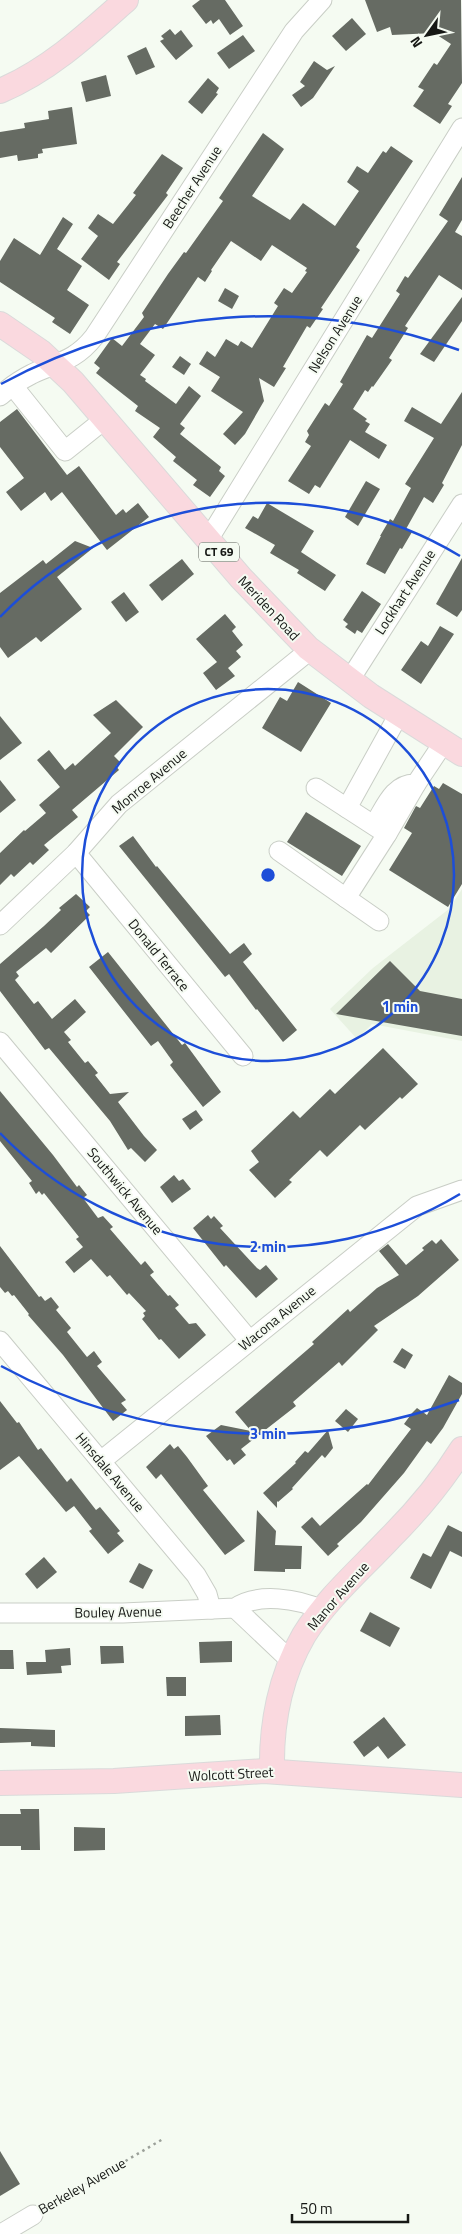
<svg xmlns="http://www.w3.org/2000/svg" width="462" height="2234" font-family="'Titillium Web',sans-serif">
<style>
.built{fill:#e8f2e2}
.building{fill:#666b63}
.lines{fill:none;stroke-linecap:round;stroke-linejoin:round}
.minor-casing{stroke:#c9cec6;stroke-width:21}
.major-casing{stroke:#dadada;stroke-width:26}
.path{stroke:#9ba099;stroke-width:2.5;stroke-dasharray:2.5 4;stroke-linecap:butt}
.minor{stroke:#fff;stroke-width:19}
.major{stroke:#fad9df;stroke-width:24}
.ring{fill:none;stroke:#1d4ed8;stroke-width:2.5}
.labels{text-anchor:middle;stroke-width:4;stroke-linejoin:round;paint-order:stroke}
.shield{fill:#f5fbf2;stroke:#595c57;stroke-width:1}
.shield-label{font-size:12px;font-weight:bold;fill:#161815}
.street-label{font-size:14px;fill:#161815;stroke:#f5fbf2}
.centre{fill:#1d4ed8;stroke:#f5fbf2;stroke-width:2.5}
.ring-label{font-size:15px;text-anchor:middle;font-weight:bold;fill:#1d4ed8;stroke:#f5fbf2;stroke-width:4;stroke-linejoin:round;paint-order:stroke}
</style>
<rect width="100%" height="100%" fill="#f5fbf2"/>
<polygon class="built" points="462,889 462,1041 372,1024 357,1039 330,1009 373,968 449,909"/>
<g class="building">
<polygon points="200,0 225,0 243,26 230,35 219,19 213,24 211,20 206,24 192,6"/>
<polygon points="365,0 461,0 462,83 448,104 452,106 440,124 413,106 424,90 418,87 434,63 437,65 451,44 434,33 392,35 390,27 377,32"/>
<polygon points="352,18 366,34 346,51 332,36"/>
<polygon points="170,29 175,35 181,30 193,46 176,60 160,41 164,39 161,36"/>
<polygon points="243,35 255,51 229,69 217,53"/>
<polygon points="146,47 155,67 136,75 127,56"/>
<polygon points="314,61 327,70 335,66 313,98 301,107 292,95 305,86 300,82"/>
<polygon points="106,75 111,96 86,102 81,82"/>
<polygon points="208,78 219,88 216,93 218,94 202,114 188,102"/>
<polygon points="72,107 77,144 42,149 43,153 38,154 38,158 18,161 17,155 0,158 0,132 25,128 24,123 49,119 48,111"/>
<polygon points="263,133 284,149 252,196 290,220 303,203 335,226 359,191 347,182 357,166 368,173 383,151 386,153 391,146 413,161 356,247 360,250 321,308 323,309 310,328 307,326 283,367 286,368 274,387 259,378 264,401 245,434 235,445 223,434 243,412 211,391 220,377 199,364 207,351 215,357 226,339 238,346 241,341 252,348 278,306 274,303 284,288 292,293 307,272 305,271 307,268 272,245 261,261 231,241 211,270 212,271 205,282 198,277 163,329 155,324 140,344 155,355 140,375 146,379 145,381 176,404 189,386 201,396 180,424 185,428 180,434 221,467 219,471 225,476 210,497 193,485 197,480 173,461 176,457 153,437 160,428 135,411 138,406 96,373 100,368 94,363 112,338 122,346 144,317 142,313 168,274 184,252 186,253 223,201 219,198"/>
<polygon points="162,154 183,168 166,193 168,195 117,262 120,264 109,280 81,259 98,236 88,228 98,214 113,224 136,195 133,193"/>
<polygon points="462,177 462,220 455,232 462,236 462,290 439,275 405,326 408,328 389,358 392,360 373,387 372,386 368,392 365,390 353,409 367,419 365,421 370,424 365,432 387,445 379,459 350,440 320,488 315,485 309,494 288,481 311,446 305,442 309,435 307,431 325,403 329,406 343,384 340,382 367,335 372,338 400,294 396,291 405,276 408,278 448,221 439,215"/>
<polygon points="63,217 73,224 57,249 82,266 67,290 89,305 70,334 52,322 55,318 0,282 0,261 14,238 40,255"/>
<polygon points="225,288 239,296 232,309 218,301"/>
<polygon points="462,297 462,321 434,362 420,354"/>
<polygon points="180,356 191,364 184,375 172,367"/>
<polygon points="462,392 462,445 442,483 444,485 433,503 424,497 406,529 412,532 402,549 400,548 385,574 366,564 381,536 380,536 390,519 393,521 411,488 405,484 434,438 404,421 412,407 441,424"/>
<polygon points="17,409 67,475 79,466 116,515 123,509 126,513 138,503 149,517 107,550 62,492 51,501 45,492 21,511 6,492 24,478 0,447 0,422"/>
<polygon points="366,481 380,489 358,526 345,517"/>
<polygon points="267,503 314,531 301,552 336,575 325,591 297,573 299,570 270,553 275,545 245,528 253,516 258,519"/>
<polygon points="75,541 93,548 57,577 82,609 41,642 36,637 8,658 0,647 0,593 43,560 46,564"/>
<polygon points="462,558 462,610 457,617 436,604"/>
<polygon points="182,559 194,574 162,601 149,585"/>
<polygon points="362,591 381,604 362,633 357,630 355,634 345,627 348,624 343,620"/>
<polygon points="124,592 139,612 126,622 111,602"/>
<polygon points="225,614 236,627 232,631 243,645 236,651 241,657 228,668 235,676 216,690 203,673 217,662 196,639"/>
<polygon points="440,626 454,634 421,684 401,670 421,641 428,646"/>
<polygon points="298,682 331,703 301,752 262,728 280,697 287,701"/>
<polygon points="116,700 143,727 114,756 120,762 116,766 119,770 72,810 78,817 44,845 49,850 33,865 30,862 14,877 11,874 0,885 0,853 24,830 25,831 46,813 39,805 60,787 37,760 49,750 65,770 73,763 75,766 111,733 93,715"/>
<polygon points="0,716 22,743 0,760"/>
<polygon points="0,780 16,800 0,813"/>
<polygon points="443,783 462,794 462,884 448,907 389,870 412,833 404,828 416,806 420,808 434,786 439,789"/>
<polygon points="306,812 361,846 342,876 287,842"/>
<polygon points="133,836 156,867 157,866 230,954 244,943 252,954 243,962 297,1030 283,1042 257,1009 256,1010 229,974 225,977 119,846"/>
<polygon points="76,894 90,907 86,911 90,915 51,953 46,948 16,972 19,976 15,980 34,1004 38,1001 52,1019 75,999 86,1012 64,1032 71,1040 68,1042 85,1063 88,1061 98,1073 95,1075 110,1094 129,1092 118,1102 144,1136 157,1150 145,1162 131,1148 128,1150 110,1121 49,1048 45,1050 0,991 0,964 44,926 61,910 59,908"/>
<polygon points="108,952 182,1045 185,1043 221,1092 203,1107 170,1065 173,1062 158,1041 151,1046 89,967"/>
<polygon points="390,961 420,991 462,999 462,1036 336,1014"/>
<polygon points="383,1048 418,1084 402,1099 400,1097 365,1130 360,1125 327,1157 320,1150 289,1180 292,1182 275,1198 249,1170 259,1162 251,1151 293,1111 300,1118 330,1089 335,1094"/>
<polygon points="0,1091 53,1155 77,1187 79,1185 87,1195 83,1198 98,1218 103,1216 113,1227 110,1229 141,1265 145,1261 154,1272 150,1275 168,1296 170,1295 179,1305 175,1308 189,1324 196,1323 206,1335 179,1359 161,1339 159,1340 142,1319 145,1316 143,1313 146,1311 129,1293 127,1295 110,1275 107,1277 91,1259 74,1273 65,1262 83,1247 76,1239 79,1237 44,1193 42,1195 39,1191 36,1194 29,1183 32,1181 0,1141"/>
<polygon points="196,1110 203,1120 190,1130 182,1119"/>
<polygon points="174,1175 179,1181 183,1179 191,1189 172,1203 160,1187"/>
<polygon points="208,1215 211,1219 214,1216 223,1226 220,1228 257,1268 260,1270 266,1265 278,1279 256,1298 226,1265 224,1267 193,1228"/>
<polygon points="441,1239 459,1260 418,1296 374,1326 378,1330 342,1366 339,1362 293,1402 296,1406 241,1449 246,1455 234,1465 230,1459 227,1461 206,1436 221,1425 251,1431 235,1412 314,1344 312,1342 348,1309 350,1312 377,1288 399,1275 379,1251 388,1244 406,1265 424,1250 422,1248 432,1240 436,1244"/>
<polygon points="0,1246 39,1297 41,1296 45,1301 51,1297 59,1307 56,1310 71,1328 67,1332 87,1357 94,1351 102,1362 97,1366 126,1400 121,1403 127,1410 113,1421 63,1355 28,1315 29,1314 14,1295 12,1296 8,1291 5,1293 0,1287"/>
<polygon points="402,1348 413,1355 405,1369 393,1362"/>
<polygon points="449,1375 462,1383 462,1394 443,1428 431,1444 427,1441 404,1473 361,1522 337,1544 339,1546 328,1556 301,1527 312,1517 320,1526 367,1484 368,1485 411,1429 404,1424 412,1413 417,1408 427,1415"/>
<polygon points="0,1401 17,1423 19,1422 38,1450 41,1448 67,1482 71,1478 96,1510 100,1507 120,1531 117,1533 124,1541 108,1554 89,1531 92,1529 74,1506 66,1512 19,1456 0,1470"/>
<polygon points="346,1409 358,1419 348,1432 335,1421"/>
<polygon points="328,1430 333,1448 325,1458 322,1455 292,1488 293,1489 278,1502 277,1501 277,1508 263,1493 296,1463 295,1462 305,1451 308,1453"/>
<polygon points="170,1444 174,1449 178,1446 187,1457 208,1486 203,1490 245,1541 225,1555 161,1474 156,1479 146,1467"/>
<polygon points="257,1510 276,1531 275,1545 302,1546 301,1569 285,1569 285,1572 254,1571"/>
<polygon points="448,1525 462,1532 462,1557 450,1551 431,1589 410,1578 423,1553 431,1557"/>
<polygon points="44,1557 57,1572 37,1589 25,1574"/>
<polygon points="139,1563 153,1570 143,1589 129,1582"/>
<polygon points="370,1612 400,1628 390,1647 360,1631"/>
<polygon points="232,1641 232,1662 200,1663 199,1642"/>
<polygon points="100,1646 123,1646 124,1663 101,1664"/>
<polygon points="70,1648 71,1665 61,1666 62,1673 27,1675 26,1662 46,1662 45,1650"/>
<polygon points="0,1650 13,1650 14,1669 0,1669"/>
<polygon points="166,1677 186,1677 186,1696 167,1696"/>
<polygon points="220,1715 221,1735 185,1736 185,1716"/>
<polygon points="384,1717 406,1745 388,1759 378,1746 364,1757 353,1742"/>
<polygon points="0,1728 55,1730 55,1747 31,1746 31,1742 0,1743"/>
<polygon points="20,1809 39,1809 40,1850 21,1850 21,1846 0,1846 0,1814 21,1814"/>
<polygon points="74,1827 105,1828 105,1850 74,1851"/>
<polygon points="0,2151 20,2184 0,2196"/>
</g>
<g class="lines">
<defs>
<g id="minor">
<polyline points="13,386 65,451 105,419"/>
<path d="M0,396C10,387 20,380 32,374C58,362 75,361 94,337L294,31L322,0"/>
<polyline points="208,540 462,128"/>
<polyline points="349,681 462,504"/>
<polyline points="347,808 399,714"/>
<path d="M374,825C385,808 393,783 416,784L444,742"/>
<polyline points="387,834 416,784"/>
<polyline points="279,851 346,898 387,834 316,788"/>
<polyline points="76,853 243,1056"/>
<polyline points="346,898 379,921"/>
<polyline points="0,925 76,853 119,804 310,650"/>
<polyline points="0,1042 249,1340"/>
<polyline points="0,1341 196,1575 207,1594 211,1609"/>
<polyline points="101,1461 417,1206 462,1190"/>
<polyline points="235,1608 292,1662"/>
<path d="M0,1613H123L235,1608C258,1592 299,1599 322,1610"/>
<polyline points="1,2234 33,2215"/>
</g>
<g id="major">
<path d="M0,91C48,71 87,35 126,0"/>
<polyline points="0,324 41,352 73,382 241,578 308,648 371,696 462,754"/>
<path d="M272,1771C271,1725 280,1676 304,1635C327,1598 361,1569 390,1538C417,1511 442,1481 462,1449"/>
<polyline points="0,1783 114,1781 264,1771 462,1785"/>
</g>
</defs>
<use href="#minor" class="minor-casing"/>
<use href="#major" class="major-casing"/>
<polyline class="path" points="47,2207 163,2139"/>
<use href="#minor" class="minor"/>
<use href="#major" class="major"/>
</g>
<g class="ring">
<circle cx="268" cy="875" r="186"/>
<path d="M460 1194A372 372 0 0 1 0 1133M0 617A372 372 0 0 1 460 556"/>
<path d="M459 1400A559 559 0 0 1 1 1366M1 384A559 559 0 0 1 459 350"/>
</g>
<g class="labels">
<rect class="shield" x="199" y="542.5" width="40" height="19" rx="4"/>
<g class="shield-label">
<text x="219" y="556">CT 69</text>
</g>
<g class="street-label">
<text transform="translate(192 187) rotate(-57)" y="5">Beecher Avenue</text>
<text transform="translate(335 334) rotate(-58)" y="5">Nelson Avenue</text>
<text transform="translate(405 592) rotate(-57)" y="5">Lockhart Avenue</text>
<text transform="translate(269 608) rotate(47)" y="5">Meriden Road</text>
<text transform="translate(149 781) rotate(-40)" y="5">Monroe Avenue</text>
<text transform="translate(159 955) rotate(51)" y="5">Donald Terrace</text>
<text transform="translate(125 1191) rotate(50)" y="5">Southwick Avenue</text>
<text transform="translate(277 1318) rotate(-39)" y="5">Wacona Avenue</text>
<text transform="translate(110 1472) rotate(50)" y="5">Hinsdale Avenue</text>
<text transform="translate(338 1596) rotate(-49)" y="5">Manor Avenue</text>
<text transform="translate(118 1612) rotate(-1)" y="5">Bouley Avenue</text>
<text transform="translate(231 1774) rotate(-3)" y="5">Wolcott Street</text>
<text transform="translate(82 2186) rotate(-30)" y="5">Berkeley Avenue</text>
</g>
</g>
<circle cx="268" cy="875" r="8" class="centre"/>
<g class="ring-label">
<text x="400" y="1012">1 min</text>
<text x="268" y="1252">2 min</text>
<text x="268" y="1439">3 min</text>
</g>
<g transform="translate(427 35) rotate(237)" stroke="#f5fbf2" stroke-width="4" paint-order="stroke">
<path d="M0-4L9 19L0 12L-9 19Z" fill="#161815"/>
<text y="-8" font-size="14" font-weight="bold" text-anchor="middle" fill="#161815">N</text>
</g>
<path d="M292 2214v8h116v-8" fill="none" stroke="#161815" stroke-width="2.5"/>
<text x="300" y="2214" font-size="15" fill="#161815" stroke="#f5fbf2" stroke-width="4" paint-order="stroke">50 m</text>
</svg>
